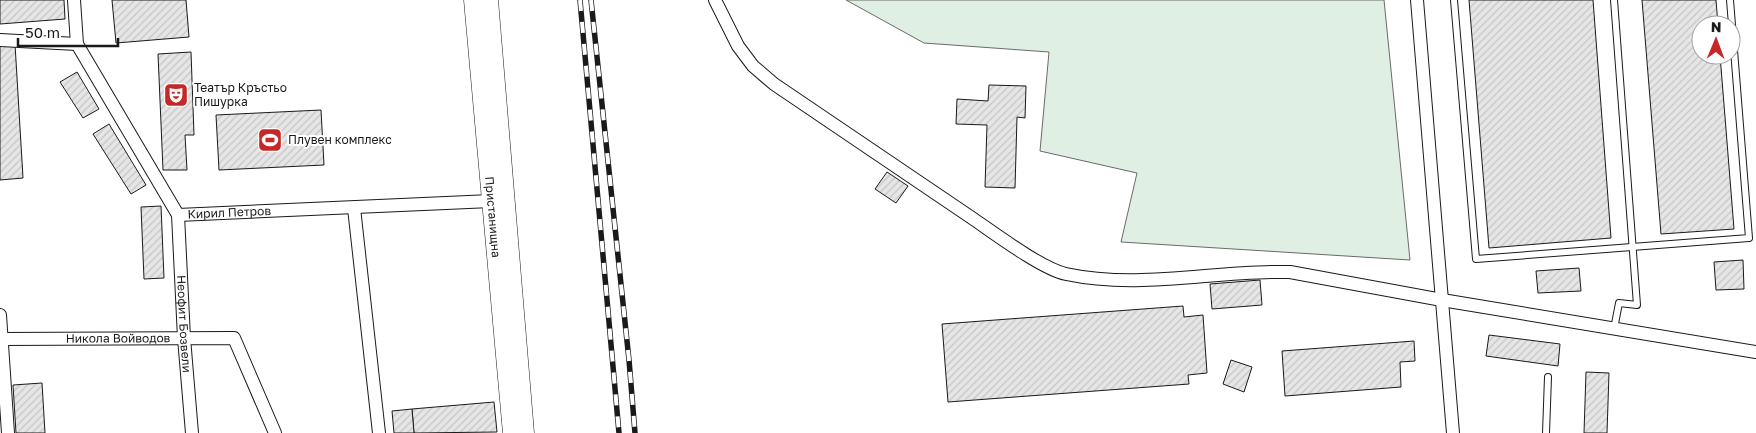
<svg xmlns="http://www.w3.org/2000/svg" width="1756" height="433" font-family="'Golos Text',sans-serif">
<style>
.grass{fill:#e0efe3;stroke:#6a6a6a}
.building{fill:url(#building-hatch);stroke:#1a1a1a}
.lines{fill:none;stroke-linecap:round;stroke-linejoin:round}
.lane-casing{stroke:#1a1a1a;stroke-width:8}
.street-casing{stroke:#1a1a1a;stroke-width:14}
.secondary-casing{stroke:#1a1a1a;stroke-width:19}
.lane{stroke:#fff;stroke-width:6}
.street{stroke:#fff;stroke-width:12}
.secondary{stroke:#fff;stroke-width:18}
.rail-casing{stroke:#1a1a1a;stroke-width:5.5}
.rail{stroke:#fff;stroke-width:4;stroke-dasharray:11;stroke-linecap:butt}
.labels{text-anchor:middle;stroke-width:4;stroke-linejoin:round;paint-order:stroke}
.poi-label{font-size:12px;fill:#1a1a1a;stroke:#fff;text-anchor:start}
.street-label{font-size:12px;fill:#1a1a1a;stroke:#fff}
</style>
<defs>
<pattern id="building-hatch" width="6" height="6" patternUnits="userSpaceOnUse" patternTransform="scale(1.25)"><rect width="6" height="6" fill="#e6e6e6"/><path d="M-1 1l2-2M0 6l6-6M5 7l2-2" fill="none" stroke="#c5c5c5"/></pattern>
</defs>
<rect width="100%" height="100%" fill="#fff"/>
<polygon class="grass" points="846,0 1384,0 1410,260 1121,242 1137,173 1040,151 1049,52 924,43"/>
<g class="building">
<polygon points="0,0 64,0 65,19 0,24"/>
<polygon points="112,0 186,0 189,37 116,43"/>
<polygon points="1469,0 1593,0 1611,238 1489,248"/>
<polygon points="1642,0 1716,0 1718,25 1701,25 1701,55 1720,55 1734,229 1661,234"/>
<polygon points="0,44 15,44 23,178 0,180"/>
<polygon points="191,52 194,135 185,135 187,170 163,170 158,54"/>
<polygon points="77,72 99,109 83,118 60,82"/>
<polygon points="989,85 1026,86 1025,118 1017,117 1015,188 985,187 987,125 956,124 957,99 988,101"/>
<polygon points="321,110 324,165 219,170 216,115"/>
<polygon points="109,124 146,185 131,194 93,134"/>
<polygon points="887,172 908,186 896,203 875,189"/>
<polygon points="161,206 164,278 144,279 141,207"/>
<polygon points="1743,260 1744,289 1716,290 1714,262"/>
<polygon points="1579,268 1581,291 1538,293 1536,271"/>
<polygon points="1260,280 1262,305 1212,309 1210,284"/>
<polygon points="1183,306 1184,317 1203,315 1207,373 1188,375 1189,384 948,402 942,324"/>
<polygon points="1489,335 1560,344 1558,366 1486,356"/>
<polygon points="1414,341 1415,361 1400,362 1401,387 1285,396 1282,351"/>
<polygon points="1231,360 1252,367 1244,392 1223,384"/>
<polygon points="1586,372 1609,373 1607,433 1584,433"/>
<polygon points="42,383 45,433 16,433 13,385"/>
<polygon points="494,402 497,432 414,433 412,409"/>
<polygon points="412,409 414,433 394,433 392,411"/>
</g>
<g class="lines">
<defs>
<g id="lane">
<polyline points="1454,0 1476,259 1749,238 1730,0"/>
<polyline points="1614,329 1619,303 1637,305 1614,0"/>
<polyline points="1546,433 1548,377"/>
</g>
<g id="street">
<path id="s1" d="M74,0L77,44L178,215L491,201"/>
<path d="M715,0L738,46L753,66L774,84C840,129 906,173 972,218C994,233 1042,269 1066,274C1141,290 1215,270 1290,272L1442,300L1756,352"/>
<polyline points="1417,0 1453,433"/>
<polyline points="0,40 77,44"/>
<polyline points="354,208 379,433"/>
<path id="s2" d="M178,215L184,338L192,433"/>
<polyline points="0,315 8,433"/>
<path id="s3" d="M0,339L234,338L275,433"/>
</g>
<g id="secondary">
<path id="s4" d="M473,0L512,433"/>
<polyline points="489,0 525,433"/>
</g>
</defs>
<use href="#lane" class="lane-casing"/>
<use href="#street" class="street-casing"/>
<use href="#secondary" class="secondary-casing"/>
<use href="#lane" class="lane"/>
<use href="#street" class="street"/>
<use href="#secondary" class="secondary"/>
<defs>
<g id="rail">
<polyline points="580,0 619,433"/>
<polyline points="591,0 629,360 635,433"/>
</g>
</defs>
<use href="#rail" class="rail-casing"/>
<use href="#rail" class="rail"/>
</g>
<defs>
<symbol id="theatre-square" viewBox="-11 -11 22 22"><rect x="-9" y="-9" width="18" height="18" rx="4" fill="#c62828" stroke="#fff"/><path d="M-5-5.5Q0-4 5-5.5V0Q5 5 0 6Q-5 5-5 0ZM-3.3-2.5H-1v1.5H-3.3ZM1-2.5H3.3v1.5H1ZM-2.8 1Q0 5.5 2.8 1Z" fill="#fff"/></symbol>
<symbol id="stadium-square" viewBox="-11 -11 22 22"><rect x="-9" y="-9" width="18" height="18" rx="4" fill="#c62828" stroke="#fff"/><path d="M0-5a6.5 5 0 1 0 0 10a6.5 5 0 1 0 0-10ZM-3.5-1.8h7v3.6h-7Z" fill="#fff"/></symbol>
</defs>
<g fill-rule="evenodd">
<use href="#theatre-square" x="162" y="81" width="28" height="28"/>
<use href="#stadium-square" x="256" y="126" width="28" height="28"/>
</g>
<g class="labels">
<g class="poi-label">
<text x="194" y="92">Театър Кръстьо<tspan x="194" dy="14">Пишурка</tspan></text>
<text x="288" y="144">Плувен комплекс</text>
</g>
<g class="street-label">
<text dy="4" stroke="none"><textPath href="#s1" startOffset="294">Кирил Петров</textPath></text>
<text dy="4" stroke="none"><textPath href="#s4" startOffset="218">Пристанищна</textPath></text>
<text dy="4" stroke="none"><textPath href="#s2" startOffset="109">Неофит Бозвели</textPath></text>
<text dy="4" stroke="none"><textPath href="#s3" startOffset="118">Никола Войводов</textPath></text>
</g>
</g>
<g transform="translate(1716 40) rotate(1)"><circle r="24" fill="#ffffff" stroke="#a3a3a3"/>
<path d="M0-4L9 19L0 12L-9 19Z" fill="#c62828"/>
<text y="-8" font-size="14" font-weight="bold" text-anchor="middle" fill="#1a1a1a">N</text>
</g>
<path d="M18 38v8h100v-8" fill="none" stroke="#1a1a1a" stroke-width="2.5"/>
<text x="25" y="38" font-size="15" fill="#1a1a1a" stroke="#ffffff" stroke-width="4" paint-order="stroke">50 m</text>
</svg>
